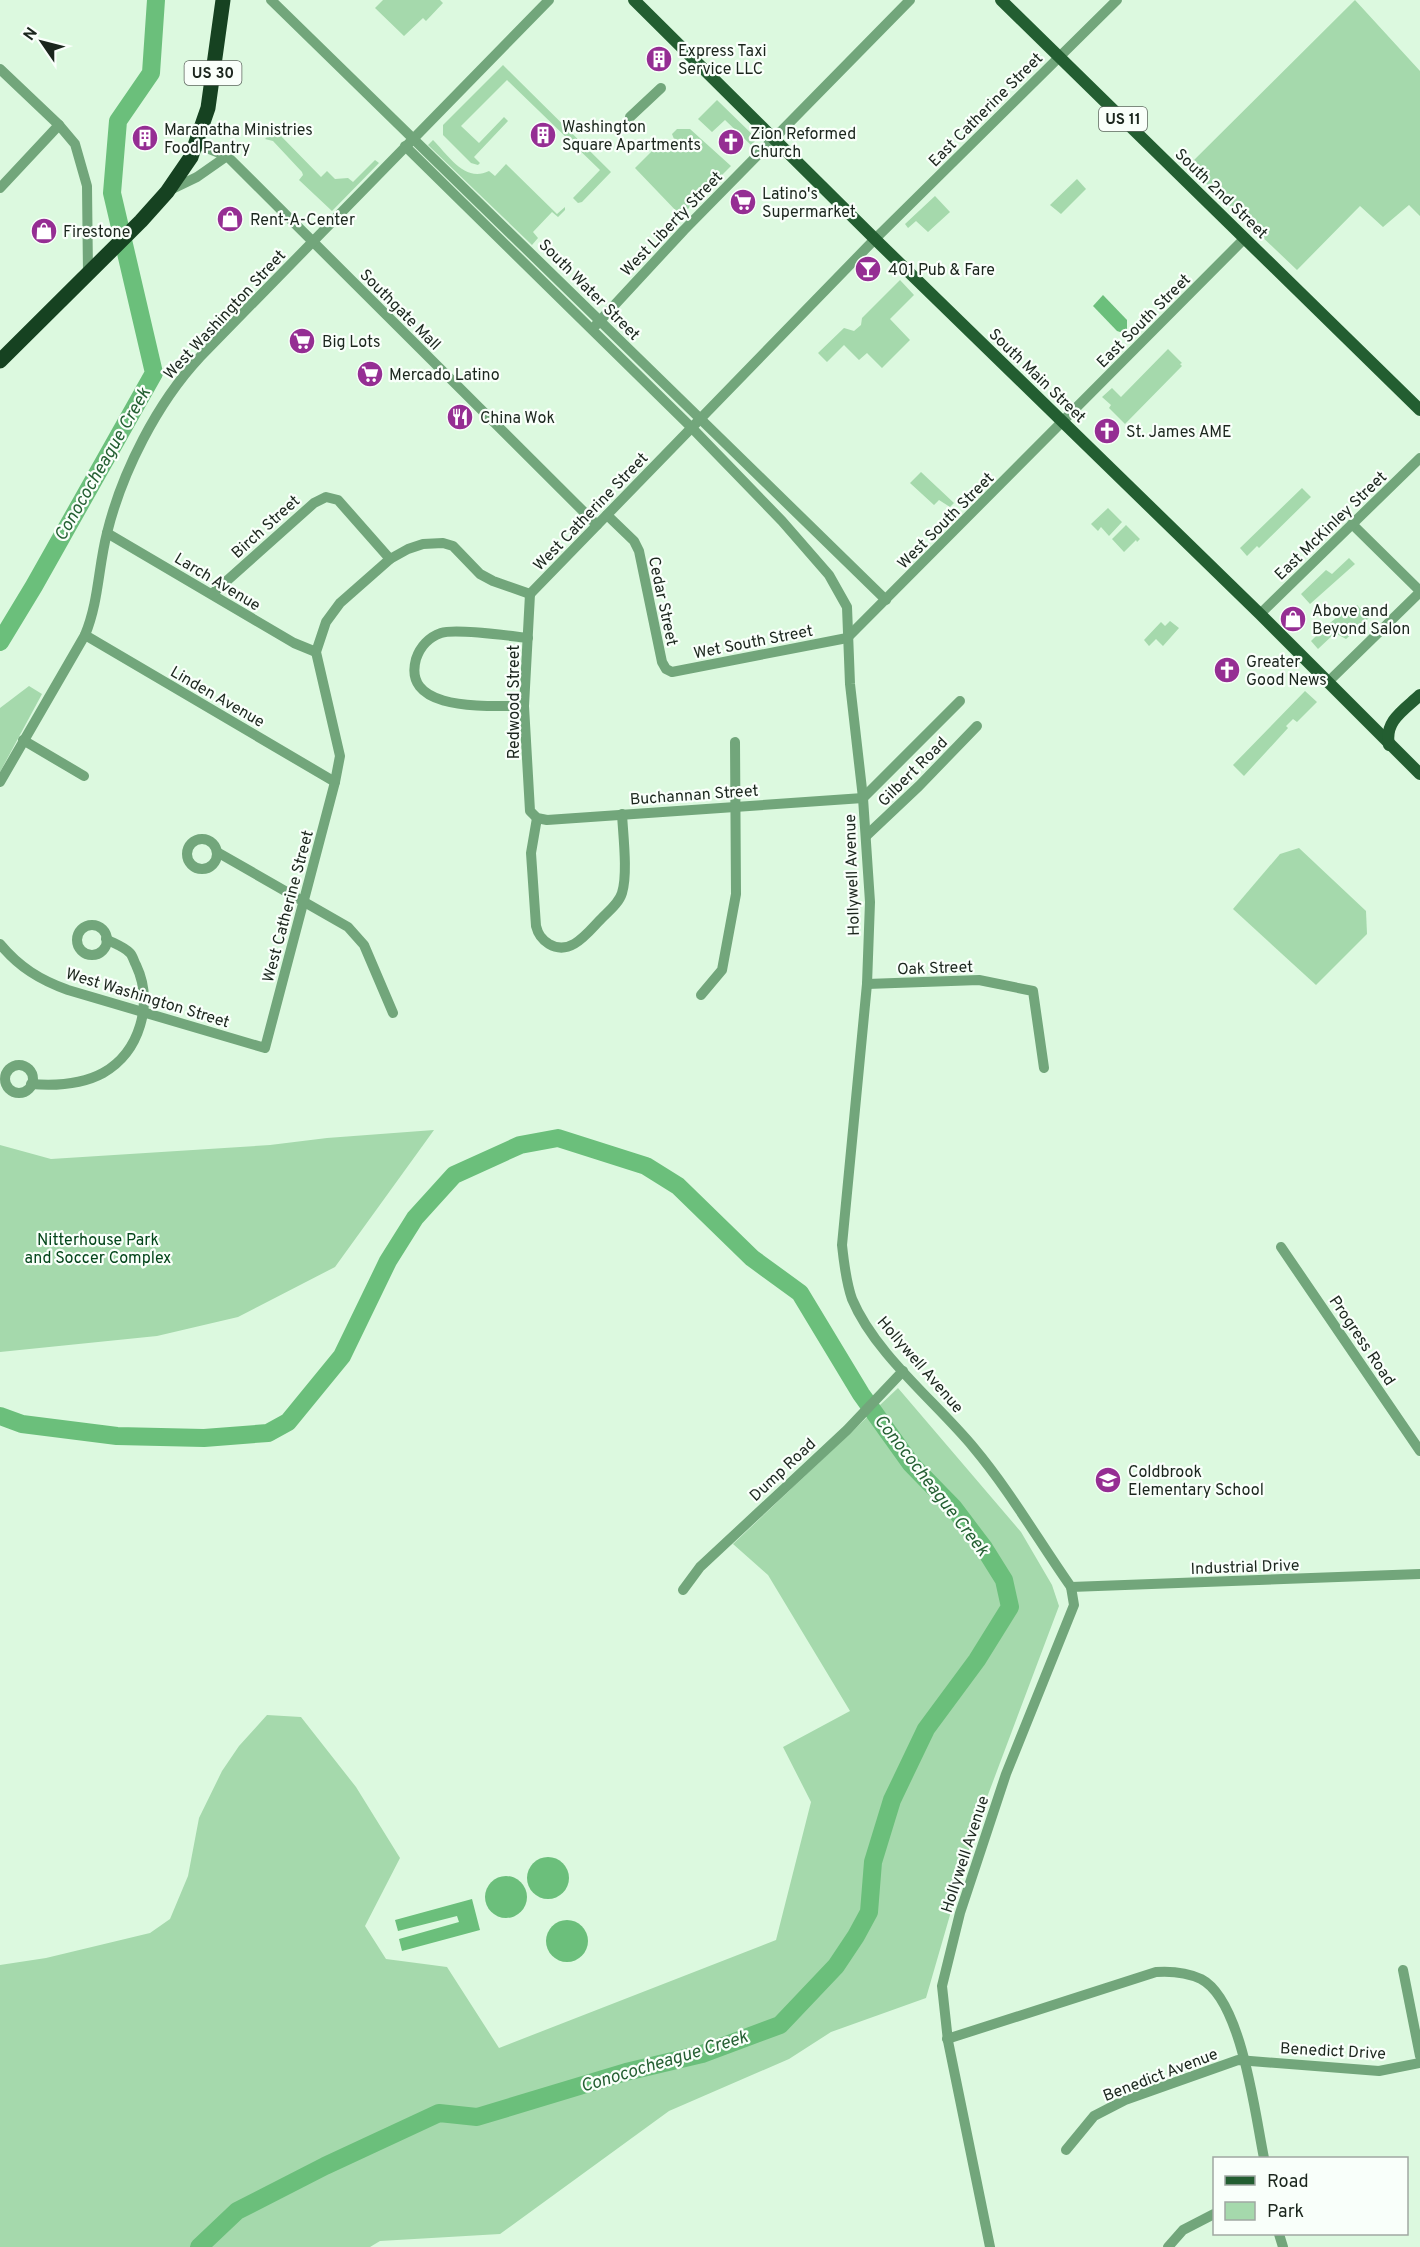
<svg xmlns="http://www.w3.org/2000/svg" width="1420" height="2247" font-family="Overpass,sans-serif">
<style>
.green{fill:#a5d9ac}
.water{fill:#6bbf7b}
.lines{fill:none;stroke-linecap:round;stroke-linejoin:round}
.river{stroke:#6bbf7b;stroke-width:18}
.minor{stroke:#72a67b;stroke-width:10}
.major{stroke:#235e31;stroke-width:12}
.highway{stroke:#164221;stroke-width:15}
.labels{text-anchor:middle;stroke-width:4.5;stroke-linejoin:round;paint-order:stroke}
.shield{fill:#f9fffa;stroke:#5e675f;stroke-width:1.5}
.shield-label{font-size:15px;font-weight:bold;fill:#1b261d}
.poi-label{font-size:16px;fill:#1b261d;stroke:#f9fffa;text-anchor:start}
.street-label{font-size:16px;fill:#1b261d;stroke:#f9fffa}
.park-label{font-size:16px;fill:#03451a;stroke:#f9fffa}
.water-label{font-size:18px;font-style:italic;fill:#256033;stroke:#f9fffa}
</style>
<rect width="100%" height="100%" fill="#dcf9df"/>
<g class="green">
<polygon points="383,0 440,0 443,3 426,21 423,18 404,36 375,8"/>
<polygon points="1355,0 1420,71 1420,216 1409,205 1383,227 1360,206 1297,270 1188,166"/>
<polygon points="503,65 611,172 582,202 578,203 573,198 600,170 507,80 461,126 479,143 504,117 508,121 474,157 480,163 478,165 471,163 443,135 443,125"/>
<polygon points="717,100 757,139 751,145 725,120 712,132 698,119"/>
<polygon points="275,125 280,125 276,130 279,134 321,177 327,171 335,179 348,178 353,182 375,160 379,163 332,211 299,180 303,175 302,172 273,141 265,139 272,132 269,130"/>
<polygon points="677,129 690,129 731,166 681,216 635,168 657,146 665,141 670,148 676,144 672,134"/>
<path d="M433,140C449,156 465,183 489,171L495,176L506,164L557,214L565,207V210L558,217L552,212L533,232L538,238L532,245L428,145Z"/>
<polygon points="1077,179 1086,189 1061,214 1050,205"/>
<polygon points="935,196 950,212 928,232 916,221 908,228 905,224"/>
<polygon points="900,280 914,295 890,319 910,340 882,368 867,353 859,360 844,345 827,362 818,353 844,328 854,331 861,325 862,318"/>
<polygon points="1168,349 1182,363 1180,364 1182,366 1125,424 1109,408 1111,405 1102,397 1112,388 1121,397"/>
<polygon points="921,472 954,503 950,507 939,500 934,505 910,483"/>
<polygon points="1302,488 1311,497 1259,548 1257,546 1247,556 1240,548"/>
<polygon points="1108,508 1122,522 1109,536 1101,527 1098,531 1091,524"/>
<polygon points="1126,525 1140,539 1137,542 1136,540 1124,552 1112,539"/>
<polygon points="1349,558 1355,564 1310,604 1301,594 1326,570 1332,574"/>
<polygon points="1357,605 1369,618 1346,639 1335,633 1318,649 1311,641 1324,628 1326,629 1330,626 1329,624 1346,609 1350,612"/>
<polygon points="1170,621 1179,628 1163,646 1156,639 1149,646 1144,640 1161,622 1165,626"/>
<polygon points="29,686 42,694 0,772 0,708"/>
<polygon points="1305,691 1317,702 1297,722 1293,719 1286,726 1288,728 1244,776 1233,765"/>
<polygon points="1299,848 1366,911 1367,934 1316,985 1233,909 1280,854"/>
<polygon points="434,1130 335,1267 238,1317 157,1336 0,1352 0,1145 51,1159 270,1145 327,1138"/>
<polygon points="898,1388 1021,1532 1052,1585 1059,1606 974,1832 926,1998 831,2032 789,2059 669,2111 500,2234 380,2241 370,2247 0,2247 0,1965 46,1958 150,1933 170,1919 188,1876 199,1818 222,1771 239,1746 267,1715 301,1717 356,1787 400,1858 365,1926 386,1959 447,1967 499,2048 776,1940 811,1802 783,1747 850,1711 768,1575 733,1544"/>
</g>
<g class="water">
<polygon points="1103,295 1127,320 1127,329 1123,333 1117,331 1093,306"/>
<circle cx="548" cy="1878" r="21"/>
<circle cx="506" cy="1897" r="21"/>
<polygon points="472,1899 480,1930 402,1951 399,1939 459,1922 457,1916 398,1931 395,1920"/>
<circle cx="567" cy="1941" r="21"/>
</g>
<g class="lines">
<g class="river">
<polyline points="0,642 34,586 154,373 112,193 118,121 151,73 156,0"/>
<polyline points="0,1416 22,1424 117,1436 204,1438 268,1433 288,1422 342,1356 388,1261 415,1218 454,1175 520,1145 558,1138 646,1166 678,1186 752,1258 800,1293 861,1394 911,1464 953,1507 984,1548 1004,1580 1010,1607 977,1660 926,1729 892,1800 873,1862 869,1912 856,1936 836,1966 780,2025 702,2054 626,2072 477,2117 439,2113 325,2166 237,2211 199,2247"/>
</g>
<g class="minor">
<polyline points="271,0 886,600"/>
<polyline points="0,69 59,125 75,144 87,186 88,274"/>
<polyline points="630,117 661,88"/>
<polyline points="197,144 227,156 597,525"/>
<path d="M405,146L692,428L782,521L829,575L847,607L850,684L863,798L870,902L867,984L842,1245C844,1264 846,1282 852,1299C875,1354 936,1402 974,1448C1010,1491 1038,1540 1071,1587L1074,1605L1006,1774L960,1913L942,1986L948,2041L990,2247"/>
<polyline points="0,188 59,125"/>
<polyline points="170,190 197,177 227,156"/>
<polyline points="596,325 684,230 910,0"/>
<polyline points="607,515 634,541 639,551 662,662 666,669 672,672 847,638"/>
<polyline points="1352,524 1420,591"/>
<polyline points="107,533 294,643 316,652"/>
<polyline points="212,594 314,503 326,497 338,500 390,559"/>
<polyline points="530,594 875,239 1117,0"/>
<polyline points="530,594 524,706 530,811 537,818 547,820 863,798 960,701"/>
<polyline points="1260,614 1420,458"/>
<polyline points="85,635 335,782"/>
<polyline points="847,638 1245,238"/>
<polyline points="1328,682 1420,592"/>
<path d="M524,706C493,705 401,714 416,659C420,647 429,637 441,633C455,628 510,636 528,638"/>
<polyline points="23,740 84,776"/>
<path d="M0,782L85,635C99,601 98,568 107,533C122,472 157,403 200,357L549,0"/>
<path d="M537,818L531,853L536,926C538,934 541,939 549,944C571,957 588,932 602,918C609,911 619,903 622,893C628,874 623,834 622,814"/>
<polyline points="866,836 919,786 977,726"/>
<circle cx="202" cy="854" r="15"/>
<polyline points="217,852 348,927 364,945 393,1013"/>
<circle cx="92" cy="940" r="15"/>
<path d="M0,944C19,967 40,980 68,990L265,1048L335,782L340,756L316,652L326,622L340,603L390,559L408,549L423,544L443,543L453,546L480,574L493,581L530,594"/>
<polyline points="867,984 979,980 1033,991 1044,1068"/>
<polyline points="701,995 722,970 736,894 735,742"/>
<circle cx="19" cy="1079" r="14"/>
<path d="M31,1084C56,1086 81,1085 103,1073C140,1052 154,1003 136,965C134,962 133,956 130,953C125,947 113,943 106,939"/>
<polyline points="1281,1247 1420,1451"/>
<polyline points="1071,1587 1420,1574"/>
<polyline points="683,1590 700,1567 847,1430 903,1371"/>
<polyline points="1403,1970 1420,2056"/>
<path d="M947,2039L1156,1972C1171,1971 1186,1972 1201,1979C1242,2000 1255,2115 1264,2158"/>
<polyline points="1066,2150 1094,2116 1125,2100 1238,2060 1379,2071 1420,2063"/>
<polyline points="1279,2234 1283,2247"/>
<polyline points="1168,2247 1183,2230 1214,2214"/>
</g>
<g class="major">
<polyline points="634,0 881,245 1260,614 1420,774"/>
<polyline points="1001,0 1420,410"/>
<path d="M1389,745C1384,721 1404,710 1420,695"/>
</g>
<polyline class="highway" points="0,361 141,221 167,192 191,157 208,108 223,0"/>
</g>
<defs>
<symbol id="building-disc" viewBox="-11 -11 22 22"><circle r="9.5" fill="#952e93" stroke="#f9fffa"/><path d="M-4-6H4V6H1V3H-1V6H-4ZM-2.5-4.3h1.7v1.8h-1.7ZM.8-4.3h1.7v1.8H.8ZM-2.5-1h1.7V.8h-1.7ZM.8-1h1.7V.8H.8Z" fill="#fff"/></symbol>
<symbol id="church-disc" viewBox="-11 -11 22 22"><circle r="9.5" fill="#952e93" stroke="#f9fffa"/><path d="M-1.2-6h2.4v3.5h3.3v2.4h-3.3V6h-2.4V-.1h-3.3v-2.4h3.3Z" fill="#fff"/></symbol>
<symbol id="supermarket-disc" viewBox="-11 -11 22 22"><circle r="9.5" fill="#952e93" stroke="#f9fffa"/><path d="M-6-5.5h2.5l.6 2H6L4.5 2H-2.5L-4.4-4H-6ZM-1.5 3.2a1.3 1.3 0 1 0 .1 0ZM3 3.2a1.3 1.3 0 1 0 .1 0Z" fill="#fff"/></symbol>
<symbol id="shop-disc" viewBox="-11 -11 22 22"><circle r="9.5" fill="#952e93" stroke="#f9fffa"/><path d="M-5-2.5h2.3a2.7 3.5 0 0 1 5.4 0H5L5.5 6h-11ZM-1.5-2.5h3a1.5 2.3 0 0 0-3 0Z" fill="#fff"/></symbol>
<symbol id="bar-disc" viewBox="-11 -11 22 22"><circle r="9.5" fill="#952e93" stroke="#f9fffa"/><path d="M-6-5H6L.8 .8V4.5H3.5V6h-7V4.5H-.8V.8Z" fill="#fff"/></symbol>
<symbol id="restaurant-disc" viewBox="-11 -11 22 22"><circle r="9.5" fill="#952e93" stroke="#f9fffa"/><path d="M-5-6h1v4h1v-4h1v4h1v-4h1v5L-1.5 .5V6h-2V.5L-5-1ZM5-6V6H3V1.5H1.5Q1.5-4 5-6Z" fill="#fff"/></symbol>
<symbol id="school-disc" viewBox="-11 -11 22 22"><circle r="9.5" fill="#952e93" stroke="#f9fffa"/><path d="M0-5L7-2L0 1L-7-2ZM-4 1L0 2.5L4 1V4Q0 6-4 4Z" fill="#fff"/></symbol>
</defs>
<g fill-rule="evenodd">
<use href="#building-disc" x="644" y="44" width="30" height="30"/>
<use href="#building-disc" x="528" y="120" width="30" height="30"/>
<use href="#building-disc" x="130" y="123" width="30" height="30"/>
<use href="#church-disc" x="716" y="127" width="30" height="30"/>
<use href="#supermarket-disc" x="728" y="187" width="30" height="30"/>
<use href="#shop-disc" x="215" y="204" width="30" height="30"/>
<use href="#shop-disc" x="29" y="216" width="30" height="30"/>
<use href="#bar-disc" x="853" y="254" width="30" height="30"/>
<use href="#supermarket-disc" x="287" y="326" width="30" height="30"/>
<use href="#supermarket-disc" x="355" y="359" width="30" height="30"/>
<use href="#restaurant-disc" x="445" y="402" width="30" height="30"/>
<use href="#church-disc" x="1092" y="416" width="30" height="30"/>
<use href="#shop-disc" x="1278" y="604" width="30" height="30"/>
<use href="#church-disc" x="1212" y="655" width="30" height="30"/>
<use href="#school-disc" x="1093" y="1465" width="30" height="30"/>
</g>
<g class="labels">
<g class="shield">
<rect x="184.5" y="61" width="57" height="24" rx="4.5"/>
<rect x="1099" y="107" width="48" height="24" rx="4.5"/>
</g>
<g class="shield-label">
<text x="213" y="78">US 30</text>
<text x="1123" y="124">US 11</text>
</g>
<g class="poi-label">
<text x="678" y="56">Express Taxi<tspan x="678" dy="18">Service LLC</tspan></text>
<text x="562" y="132">Washington<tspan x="562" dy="18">Square Apartments</tspan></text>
<text x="164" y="135">Maranatha Ministries<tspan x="164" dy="18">Food Pantry</tspan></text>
<text x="750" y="139">Zion Reformed<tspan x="750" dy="18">Church</tspan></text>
<text x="762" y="199">Latino's<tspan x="762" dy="18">Supermarket</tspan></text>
<text x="250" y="225">Rent-A-Center</text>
<text x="63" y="237">Firestone</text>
<text x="888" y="275">401 Pub &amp; Fare</text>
<text x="322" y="347">Big Lots</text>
<text x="389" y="380">Mercado Latino</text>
<text x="480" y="423">China Wok</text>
<text x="1126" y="437">St. James AME</text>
<text x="1312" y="616">Above and<tspan x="1312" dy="18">Beyond Salon</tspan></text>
<text x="1246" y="667">Greater<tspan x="1246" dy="18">Good News</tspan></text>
<text x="1128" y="1477">Coldbrook<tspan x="1128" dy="18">Elementary School</tspan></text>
</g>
<g class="street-label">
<text transform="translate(985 109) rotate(-45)" y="6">East Catherine Street</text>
<text transform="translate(1222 193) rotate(44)" y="6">South 2nd Street</text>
<text transform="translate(671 223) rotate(-46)" y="6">West Liberty Street</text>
<text transform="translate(590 289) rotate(45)" y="6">South Water Street</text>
<text transform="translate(401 309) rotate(45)" y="6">Southgate Mall</text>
<text transform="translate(224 314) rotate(-47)" y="6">West Washington Street</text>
<text transform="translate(1143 320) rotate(-45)" y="6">East South Street</text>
<text transform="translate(1038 375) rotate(44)" y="6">South Main Street</text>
<text transform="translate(590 511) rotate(-46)" y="6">West Catherine Street</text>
<text transform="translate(945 520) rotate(-45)" y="6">West South Street</text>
<text transform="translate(1330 525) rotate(-44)" y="6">East McKinley Street</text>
<text transform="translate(265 526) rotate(-42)" y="6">Birch Street</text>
<text transform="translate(218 581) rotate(31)" y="6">Larch Avenue</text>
<text transform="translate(664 601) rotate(78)" y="6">Cedar Street</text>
<text transform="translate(753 641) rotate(-11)" y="6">Wet South Street</text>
<text transform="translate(218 696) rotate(30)" y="6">Linden Avenue</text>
<text transform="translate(513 702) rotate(-90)" y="6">Redwood Street</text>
<text transform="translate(912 771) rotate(-45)" y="6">Gilbert Road</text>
<text transform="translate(694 794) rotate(-4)" y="6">Buchannan Street</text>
<text transform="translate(851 875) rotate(-92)" y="6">Hollywell Avenue</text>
<text transform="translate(287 906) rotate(-75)" y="6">West Catherine Street</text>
<text transform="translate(935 967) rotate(-2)" y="6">Oak Street</text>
<text transform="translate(148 997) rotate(17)" y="6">West Washington Street</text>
<text transform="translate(1363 1340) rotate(56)" y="6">Progress Road</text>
<text transform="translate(921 1364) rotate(49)" y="6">Hollywell Avenue</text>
<text transform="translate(782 1469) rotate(-43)" y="6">Dump Road</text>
<text transform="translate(1245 1566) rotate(-2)" y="6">Industrial Drive</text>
<text transform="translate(964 1854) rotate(-72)" y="6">Hollywell Avenue</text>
<text transform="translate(1333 2050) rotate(3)" y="6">Benedict Drive</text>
<text transform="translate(1160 2074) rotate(-21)" y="6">Benedict Avenue</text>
</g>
<g class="park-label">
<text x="98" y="1245">Nitterhouse Park<tspan x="98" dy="18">and Soccer Complex</tspan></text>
</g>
<g class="water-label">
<text transform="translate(102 464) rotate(-60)" y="6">Conococheague Creek</text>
<text transform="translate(932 1485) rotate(52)" y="6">Conococheague Creek</text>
<text transform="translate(664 2061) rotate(-17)" y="6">Conococheague Creek</text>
</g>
</g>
<rect x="1213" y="2157" width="195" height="78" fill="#f9fffa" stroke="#a0a8a2" stroke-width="1.5"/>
<rect x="1225" y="2176" width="30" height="9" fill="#235e31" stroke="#a0a8a2" stroke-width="1.5"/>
<text x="1267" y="2187" font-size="18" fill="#1b261d">Road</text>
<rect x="1225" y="2202" width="30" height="18" fill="#a5d9ac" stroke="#a0a8a2" stroke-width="1.5"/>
<text x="1267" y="2217" font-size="18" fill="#1b261d">Park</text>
<g transform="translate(42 42) rotate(305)" stroke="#f9fffa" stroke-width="4.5" paint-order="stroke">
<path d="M0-4.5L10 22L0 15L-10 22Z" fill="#1b261d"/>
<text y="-9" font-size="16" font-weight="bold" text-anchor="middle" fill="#1b261d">N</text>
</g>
</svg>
